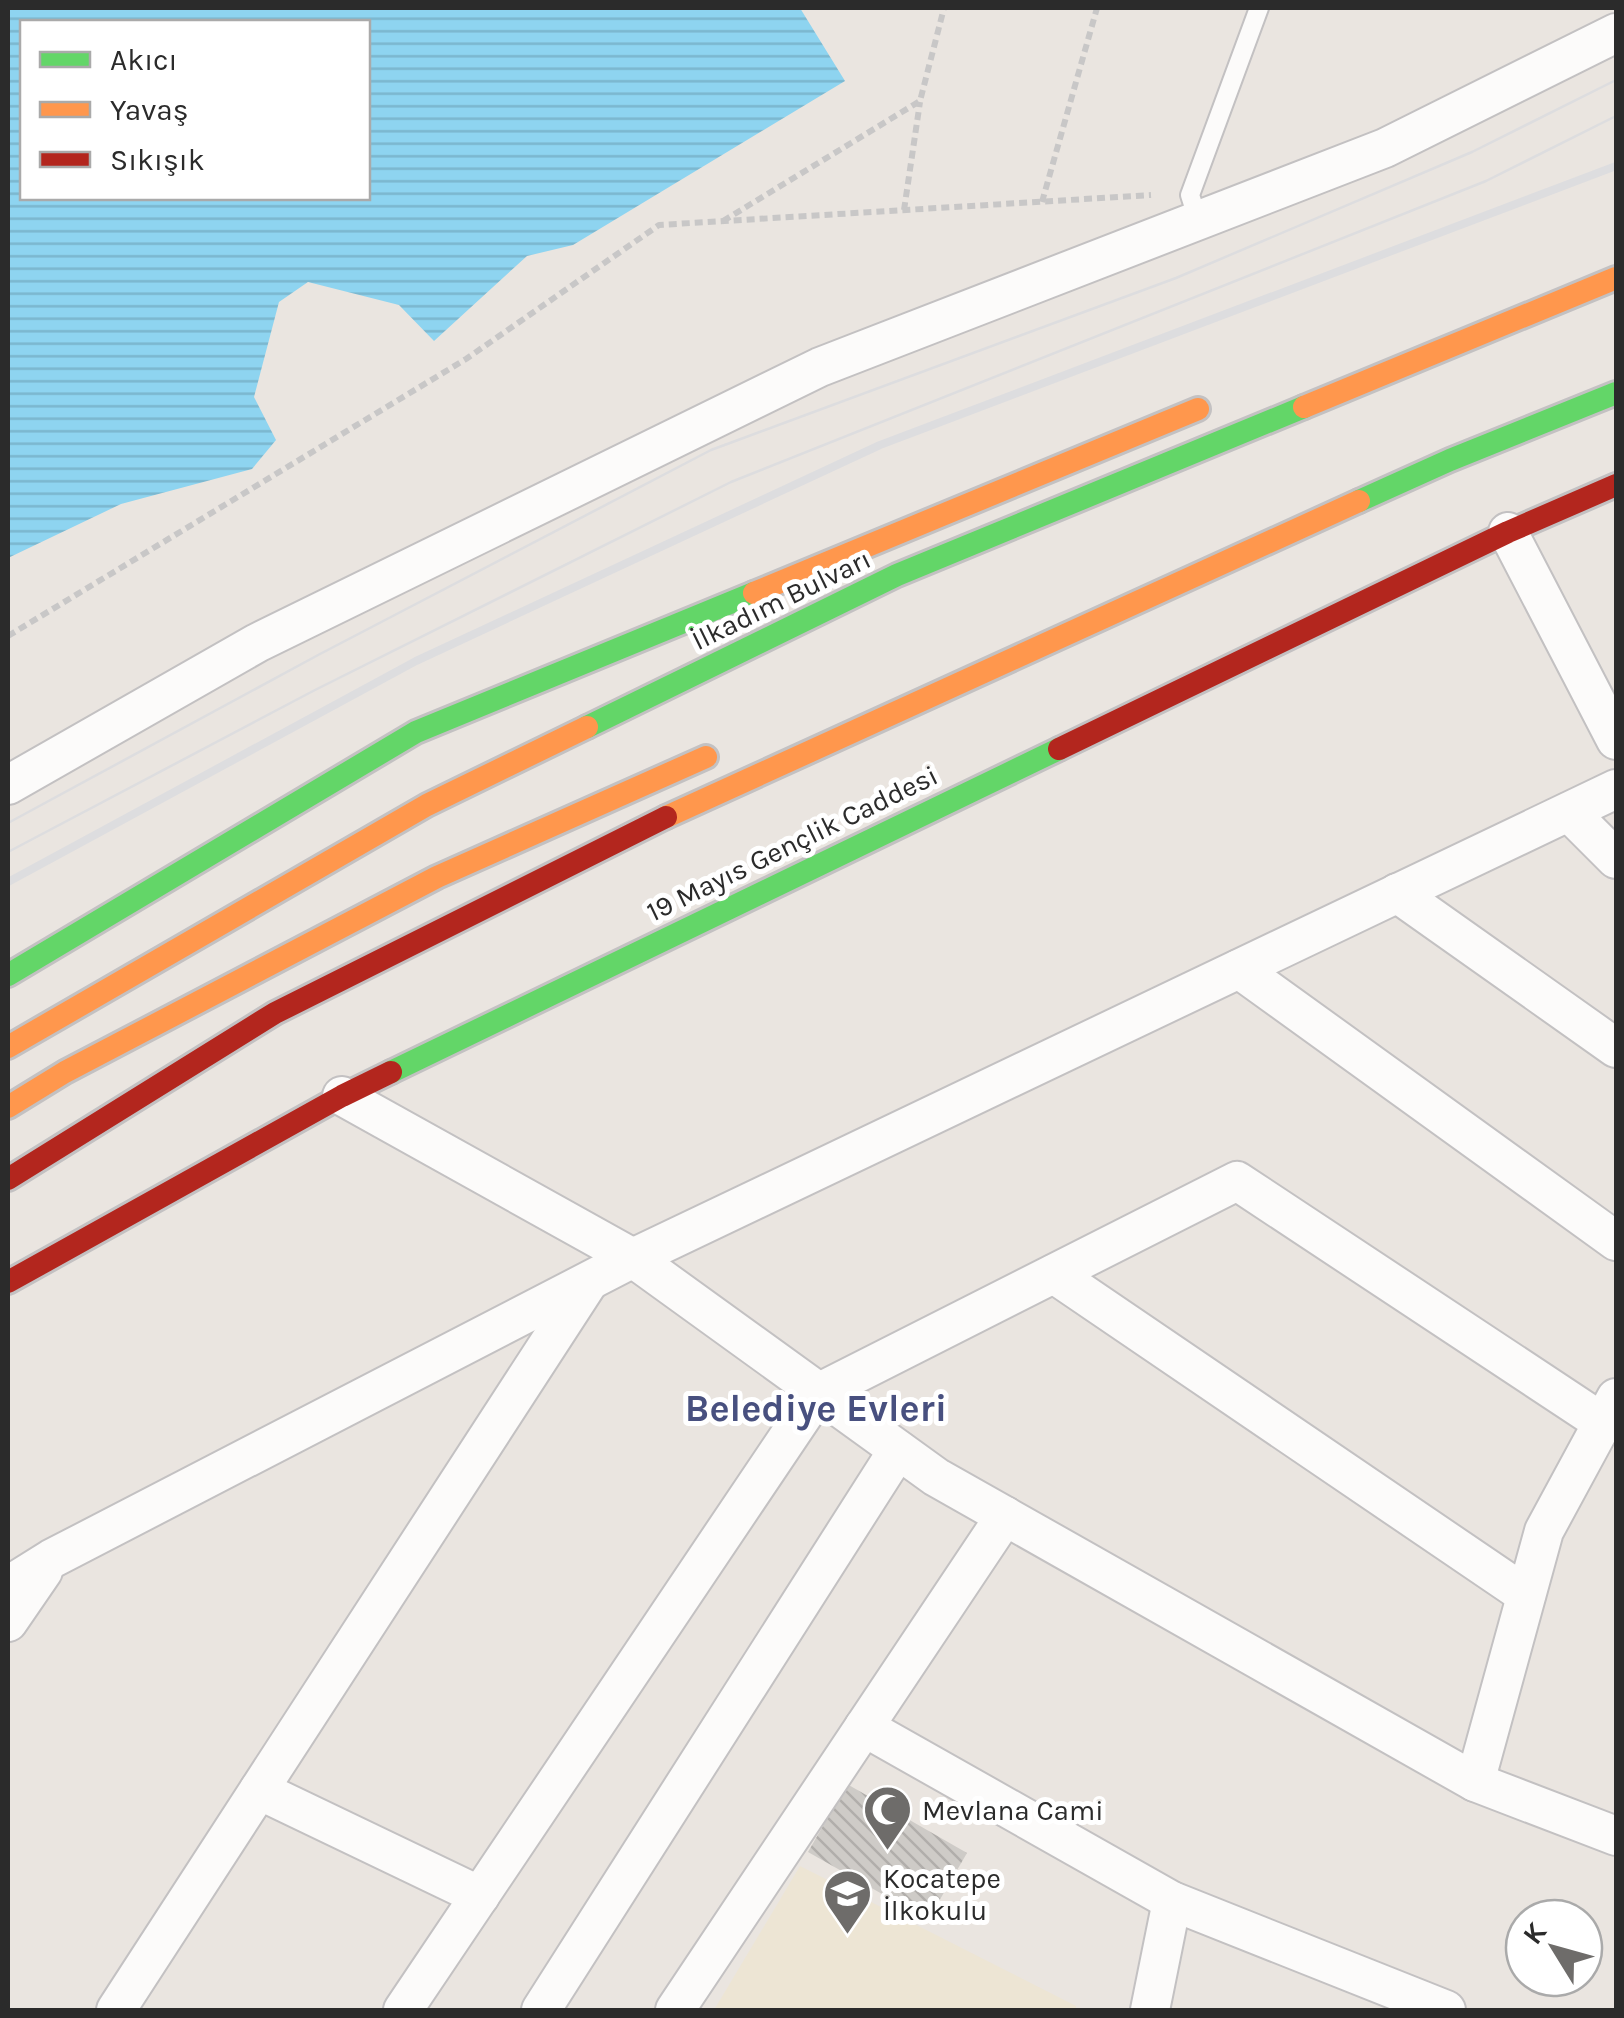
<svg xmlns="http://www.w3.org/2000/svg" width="1624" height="2018" font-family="Karla,sans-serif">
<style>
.education{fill:#ede5d4}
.water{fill:url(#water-rules);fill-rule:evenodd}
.building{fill:url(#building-back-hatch)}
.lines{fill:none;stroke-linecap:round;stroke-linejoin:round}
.lane-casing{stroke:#c3c1c2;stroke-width:22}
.street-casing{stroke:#c3c1c2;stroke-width:42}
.fast-casing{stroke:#c3c1c2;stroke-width:28}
.slow-casing{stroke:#c3c1c2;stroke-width:28}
.jam-casing{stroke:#c3c1c2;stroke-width:28}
.path{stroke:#c8c7c7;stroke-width:6;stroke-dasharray:8 5;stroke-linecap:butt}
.lane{stroke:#fcfbfa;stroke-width:18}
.street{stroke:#fcfbfa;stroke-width:38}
.fast{stroke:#63d668;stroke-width:22}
.slow{stroke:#ff974d;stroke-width:22}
.jam{stroke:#b3261e;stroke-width:22}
.tram{stroke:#dddddf;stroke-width:2.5}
.rail{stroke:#dddddf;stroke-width:8}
.labels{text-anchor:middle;stroke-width:10;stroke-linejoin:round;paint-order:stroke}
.street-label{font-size:28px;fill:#2b2b2b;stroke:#fff}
.poi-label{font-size:28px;fill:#2b2b2b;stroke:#fff;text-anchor:start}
.district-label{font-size:38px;font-weight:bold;fill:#48507f;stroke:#fff}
</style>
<defs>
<pattern id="water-rules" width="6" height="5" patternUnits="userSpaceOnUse" patternTransform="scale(2.5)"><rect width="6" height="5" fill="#8ed4f0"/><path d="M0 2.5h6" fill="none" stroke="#7bb6ce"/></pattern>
<pattern id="building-back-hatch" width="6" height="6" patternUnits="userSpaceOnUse" patternTransform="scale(2.5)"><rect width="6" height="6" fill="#cecbc7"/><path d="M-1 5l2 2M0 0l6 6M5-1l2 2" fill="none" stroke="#b1aeab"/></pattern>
</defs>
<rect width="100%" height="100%" fill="#eae5e0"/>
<polygon class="education" points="800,1866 1076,2006 1076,2010 714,2010"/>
<path class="water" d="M8,8H800L845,81L573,245L527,256L434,341L399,305L308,282L279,302L254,397L276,440L252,469L121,504L8,558ZM22,22H368V198H22Z"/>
<polygon class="building" points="847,1784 967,1853 928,1920 808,1852"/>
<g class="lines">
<defs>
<polyline id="lane" points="1198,220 1190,195 1259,8"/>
<g id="street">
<polyline points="1508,532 1616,740"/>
<polyline points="8,785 257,643 820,367 1385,148 1616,33"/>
<polyline points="1569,812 1616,859"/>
<polyline points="1397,893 1616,1048"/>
<polyline points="1239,969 1616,1241"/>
<polyline points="342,1096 633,1258 936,1477 1475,1782"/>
<polyline points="1054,1274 1526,1595"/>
<polyline points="1616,1398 1544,1531 1475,1782 1616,1836"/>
<polyline points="8,1586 51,1559 633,1258 1616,789"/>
<polyline points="8,1622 43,1571"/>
<polyline points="864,1727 1172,1901 1446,2010"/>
<polyline points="259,1790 480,1896"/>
<polyline points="116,2010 588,1283"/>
<polyline points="403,2010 818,1393 1237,1181 1603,1423"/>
<polyline points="541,2010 898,1450"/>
<polyline points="675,2010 1005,1516"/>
<polyline points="1150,2010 1172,1901"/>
</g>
<g id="fast">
<polyline points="1359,501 1450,460 1616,393"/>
<polyline points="587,727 897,575 1304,407"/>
<polyline points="8,975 416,732 754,593"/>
<polyline points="391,1072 1059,749"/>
</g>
<g id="slow">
<polyline points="1304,407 1616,278"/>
<polyline points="754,593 1198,409"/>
<polyline points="666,817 1359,501"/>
<polyline points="8,1047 427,805 587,727"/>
<polyline points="8,1107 65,1072 437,877 706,757"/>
</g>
<g id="jam">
<polyline points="1059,749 1508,532 1616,485"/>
<polyline points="8,1179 275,1013 666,817"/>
<polyline points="8,1282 342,1096 391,1072"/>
</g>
</defs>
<use href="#lane" class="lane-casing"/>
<use href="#street" class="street-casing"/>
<use href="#fast" class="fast-casing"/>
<use href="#slow" class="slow-casing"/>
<use href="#jam" class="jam-casing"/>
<g class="path">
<polyline points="1042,202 1097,8"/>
<polyline points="904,210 920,102"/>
<polyline points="723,221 920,101 944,8"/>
<polyline points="8,636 466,359 659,225 1151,195"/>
</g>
<use href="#lane" class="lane"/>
<use href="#street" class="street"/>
<use href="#fast" class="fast"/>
<use href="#slow" class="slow"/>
<use href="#jam" class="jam"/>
<g class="tram">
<polyline points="8,823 320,654 711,450 1176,278 1472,152 1616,80"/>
<polyline points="8,852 315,690 731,482 1486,181 1616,116"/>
</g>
<polyline class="rail" points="8,882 416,661 880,445 1616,166"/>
</g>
<defs>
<symbol id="mosque-pin" viewBox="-11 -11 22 30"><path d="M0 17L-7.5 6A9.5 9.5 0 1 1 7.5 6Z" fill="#6e6c6a" stroke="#fff"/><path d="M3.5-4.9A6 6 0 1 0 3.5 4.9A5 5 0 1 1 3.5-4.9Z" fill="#fff"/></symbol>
<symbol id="school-pin" viewBox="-11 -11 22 30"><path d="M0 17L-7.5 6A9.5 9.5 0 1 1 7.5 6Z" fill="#6e6c6a" stroke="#fff"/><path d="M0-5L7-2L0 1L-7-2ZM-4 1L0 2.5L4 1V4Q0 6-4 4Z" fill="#fff"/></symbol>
</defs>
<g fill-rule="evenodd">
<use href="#mosque-pin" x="860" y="1782" width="55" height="75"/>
<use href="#school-pin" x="820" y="1866" width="55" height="75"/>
</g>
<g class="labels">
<g class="street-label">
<text transform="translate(781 599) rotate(-26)" y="10">İlkadım Bulvarı</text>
<text transform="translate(792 843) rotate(-26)" y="10">19 Mayıs Gençlik Caddesi</text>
</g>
<g class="poi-label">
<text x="922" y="1820">Mevlana Cami</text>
<text x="883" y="1888">Kocatepe<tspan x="883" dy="32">İlkokulu</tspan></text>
</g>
<g class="district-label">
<text x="816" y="1421">Belediye Evleri</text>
</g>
</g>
<rect width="1624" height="2018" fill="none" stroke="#2b2b2b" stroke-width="20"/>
<rect x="20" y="20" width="350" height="180" fill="#ffffff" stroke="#aaaaaa" stroke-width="2.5"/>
<rect x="40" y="52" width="50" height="15" fill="#63d668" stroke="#aaaaaa" stroke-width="2.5"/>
<text x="110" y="70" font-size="30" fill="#2b2b2b">Akıcı</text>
<rect x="40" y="102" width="50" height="15" fill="#ff974d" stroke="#aaaaaa" stroke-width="2.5"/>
<text x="110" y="120" font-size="30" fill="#2b2b2b">Yavaş</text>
<rect x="40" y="152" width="50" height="15" fill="#b3261e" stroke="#aaaaaa" stroke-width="2.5"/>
<text x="110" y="170" font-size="30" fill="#2b2b2b">Sıkışık</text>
<g transform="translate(1554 1948) rotate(307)"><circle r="48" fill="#ffffff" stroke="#aaaaaa" stroke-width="2.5"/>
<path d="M0-8L18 38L0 25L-18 38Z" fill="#6e6c6a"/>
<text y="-15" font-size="28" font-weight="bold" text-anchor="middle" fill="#2b2b2b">K</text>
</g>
</svg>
